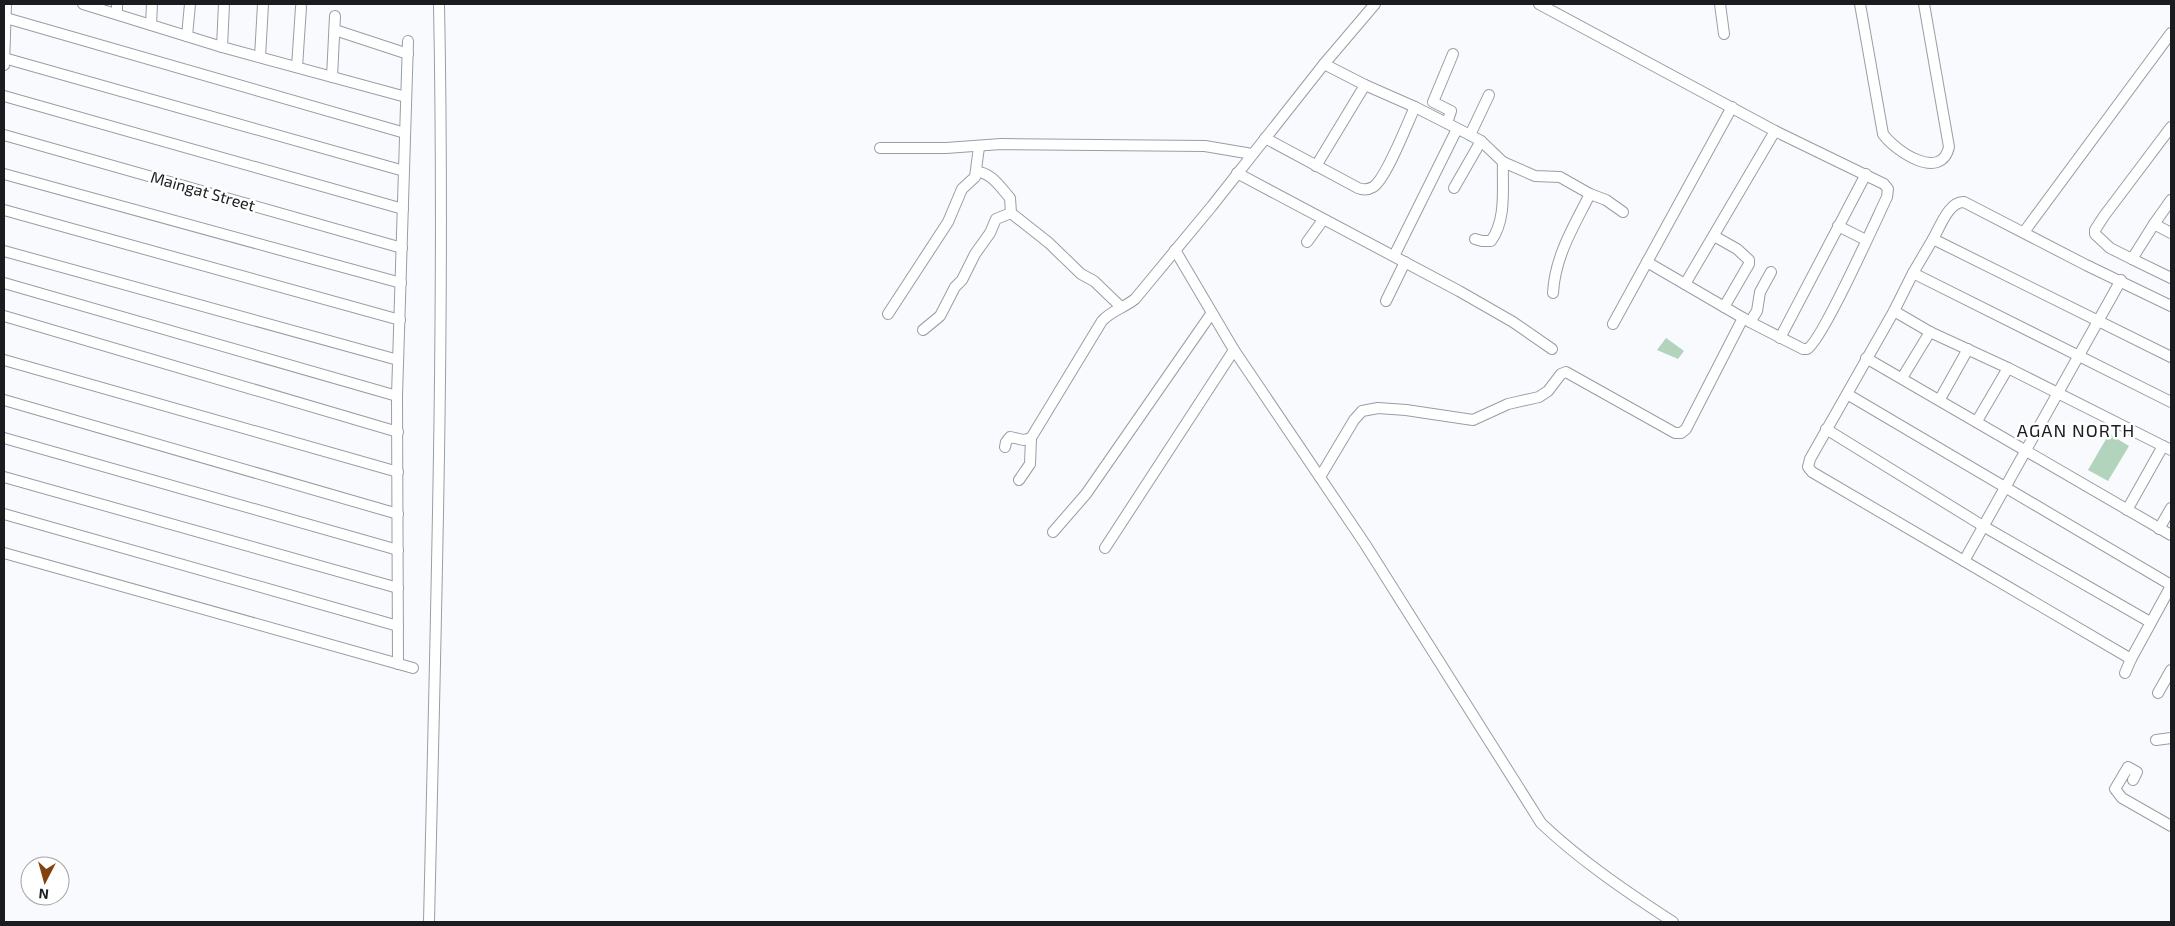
<svg xmlns="http://www.w3.org/2000/svg" width="2175" height="926" font-family="'Exo 2',sans-serif">
<style>
.green{fill:#b2d3bc}
.lines{fill:none;stroke-linecap:round;stroke-linejoin:round}
.minor-casing{stroke:#989ea7;stroke-width:12}
.minor{stroke:#fff;stroke-width:10}
.labels{text-anchor:middle;stroke-width:5;stroke-linejoin:round;paint-order:stroke}
.street-label{font-size:16px;fill:#1a1c20;stroke:#fff}
.neighbourhood-label{font-size:18px;letter-spacing:1px;fill:#1a1c20;stroke:#fff}
</style>
<rect width="100%" height="100%" fill="#f8fafe"/>
<g class="green">
<polygon points="1666,338 1684,351 1678,359 1657,350"/>
<polygon points="2109,434 2129,446 2108,481 2088,470"/>
</g>
<g class="lines">
<defs>
<g id="minor">
<polyline points="83,4 222,47 406,97"/>
<path d="M1539,4L1775,131L1884,184L1888,189L1887,197C1876,220 1821,343 1807,349H1803L1750,322L1647,262"/>
<polyline points="1720,4 1724,34"/>
<path d="M1860,4L1883,134C1895,151 1941,182 1949,147L1924,4"/>
<polyline points="117,14 117,4"/>
<polyline points="6,18 405,133"/>
<polyline points="151,25 152,4"/>
<polyline points="335,30 408,54"/>
<polyline points="187,36 190,4"/>
<polyline points="222,47 224,4"/>
<polyline points="260,57 263,4"/>
<polyline points="4,58 404,171"/>
<path d="M1324,64L1365,85L1415,107L1470,135L1481,141L1503,162C1502,187 1507,219 1491,241H1482L1475,239"/>
<polyline points="4,65 6,4"/>
<polyline points="297,67 301,7"/>
<polyline points="332,77 335,16"/>
<polyline points="4,96 403,209"/>
<polyline points="1447,123 1451,111 1433,102 1453,54"/>
<polyline points="2171,127 2104,216 2095,230 2095,234 2110,248 2132,259 2154,224 2171,200"/>
<polyline points="4,135 402,248"/>
<polyline points="1470,135 1489,95"/>
<path d="M1265,138L1358,188C1363,190 1368,190 1373,187C1386,179 1407,124 1415,107"/>
<polyline points="880,148 946,148 1001,144 1205,146 1252,154"/>
<path d="M1503,162L1535,176L1560,177L1590,194C1574,226 1555,256 1553,293"/>
<polyline points="1316,166 1365,85"/>
<path d="M976,172C990,171 1001,188 1010,198L1011,213"/>
<polyline points="1237,173 1459,291 1513,322 1552,349"/>
<polyline points="4,174 401,283"/>
<polyline points="1454,188 1481,141"/>
<polyline points="1590,194 1606,200 1623,212"/>
<polyline points="4,210 400,320"/>
<polyline points="2154,224 2171,233"/>
<polyline points="1838,226 1866,240"/>
<polyline points="2024,232 2171,33"/>
<polyline points="1714,236 1737,249 1749,260 1749,264 1724,307"/>
<path d="M1933,239C1940,227 1949,201 1964,202L2086,265L2171,306"/>
<polyline points="1307,242 1323,220"/>
<polyline points="4,251 398,360"/>
<polyline points="1394,256 1457,129"/>
<polyline points="2132,259 2171,278"/>
<polyline points="1913,273 1894,311 1810,459 1808,467 1812,472 1964,561"/>
<polyline points="2121,280 1964,561 2131,659 2171,586"/>
<polyline points="4,283 397,396"/>
<polyline points="1685,284 1775,131"/>
<polyline points="1386,301 1405,262"/>
<polyline points="1894,311 1930,332 2008,368 2171,450"/>
<polyline points="888,314 948,222 962,189 975,177 979,147"/>
<polyline points="4,316 398,432"/>
<polyline points="1750,322 1757,311 1760,292 1771,272"/>
<polyline points="1613,324 1732,107"/>
<polyline points="923,330 940,316 955,287 962,280 975,254 990,233 996,219 1011,213 1049,243 1081,274 1094,281 1121,307"/>
<polyline points="1780,338 1866,174"/>
<path d="M1234,350L1365,544L1541,823C1581,861 1627,892 1673,922"/>
<polyline points="2171,357 1933,239 1913,273 2171,402"/>
<polyline points="1866,358 2171,535"/>
<polyline points="4,360 398,472"/>
<polyline points="1902,378 1930,332"/>
<polyline points="1847,394 2171,585"/>
<polyline points="1940,399 1968,349"/>
<polyline points="4,400 398,514"/>
<polyline points="1977,421 2008,368"/>
<polyline points="1826,429 1983,526 2150,622"/>
<polyline points="4,438 398,550"/>
<polyline points="1005,447 1006,442 1010,437 1024,440 1031,438"/>
<polyline points="4,477 398,588"/>
<polyline points="1320,477 1354,420 1362,411 1378,408 1406,410 1473,420 1508,404 1539,397 1548,391 1561,374 1566,372 1675,433 1681,433 1686,429 1743,318"/>
<path d="M1019,480L1030,464L1031,438L1102,321C1112,310 1124,308 1135,299L1212,206L1324,64L1375,4"/>
<polyline points="2127,510 2163,446"/>
<polyline points="4,514 398,626"/>
<polyline points="2159,529 2171,508"/>
<polyline points="1053,532 1086,494 1211,314"/>
<polyline points="1105,548 1234,350 1175,250"/>
<polyline points="4,553 413,668"/>
<polyline points="398,664 397,396 408,41"/>
<polyline points="2125,673 2131,659"/>
<polyline points="2158,693 2171,670"/>
<polyline points="2156,740 2171,738"/>
<polyline points="2133,780 2137,772 2128,767 2115,789 2122,798 2171,826"/>
<path d="M429,922C436,616 445,310 439,4"/>
</g>
</defs>
<use href="#minor" class="minor-casing"/>
<use href="#minor" class="minor"/>
</g>
<g class="labels">
<g class="street-label">
<text transform="translate(203 191) rotate(16)" y="6">Maingat Street</text>
</g>
<g class="neighbourhood-label">
<text x="2076" y="437">AGAN NORTH</text>
</g>
</g>
<rect width="2175" height="926" fill="none" stroke="#1a1c20" stroke-width="10"/>
<g transform="translate(45 881) rotate(186)"><circle r="24" fill="#ffffff" stroke="#a3a4a6"/>
<path d="M0-4L9 19L0 12L-9 19Z" fill="#83410e"/>
<text y="-8" font-size="14" font-weight="bold" text-anchor="middle" fill="#1a1c20">N</text>
</g>
</svg>
